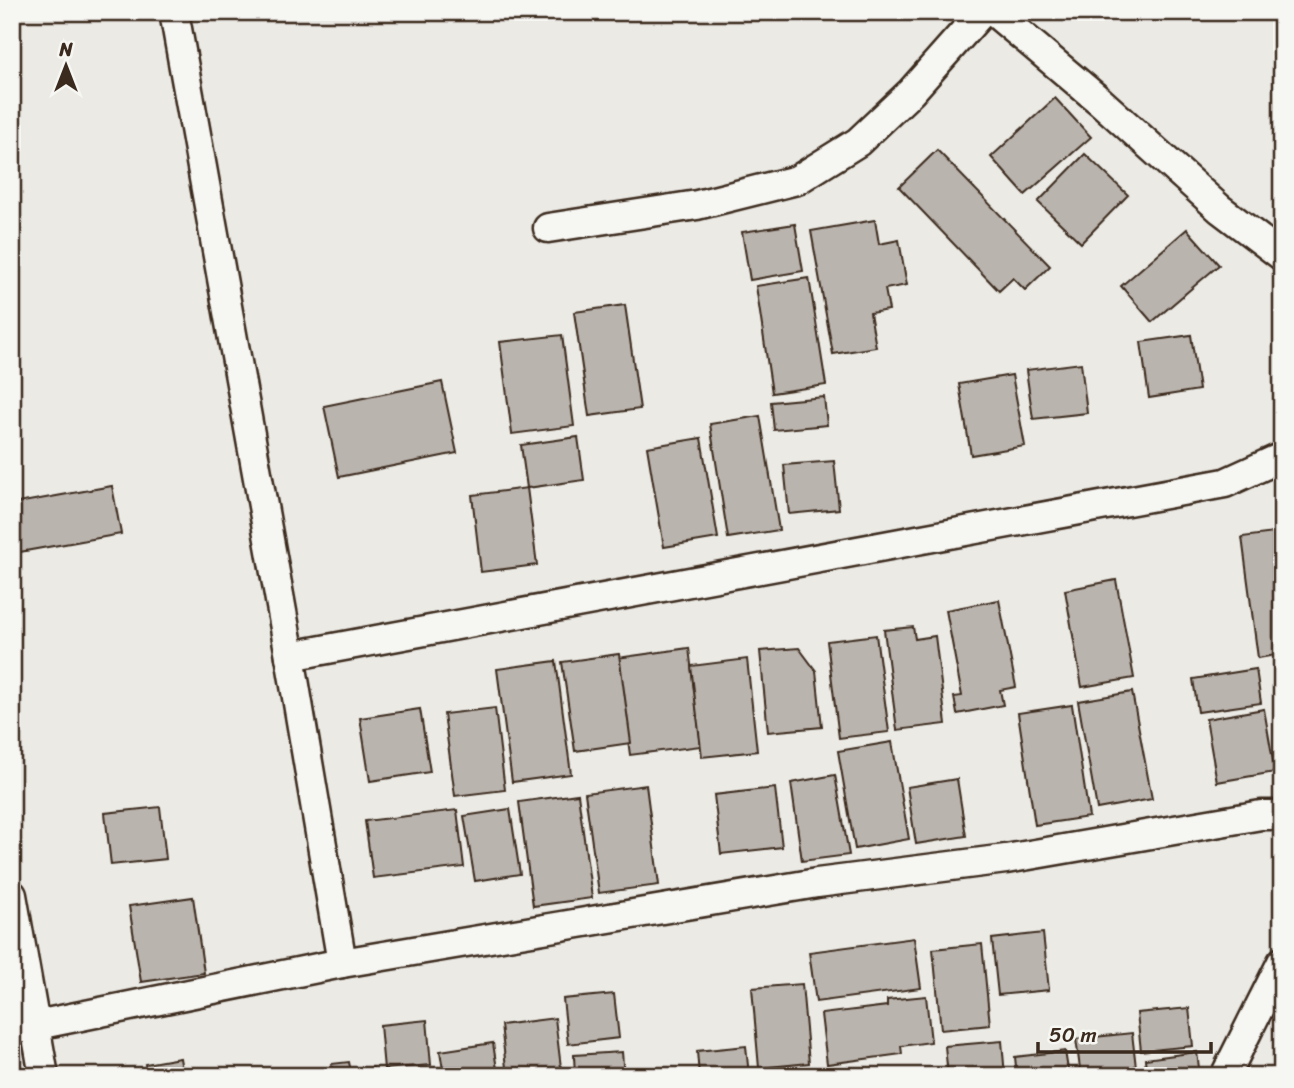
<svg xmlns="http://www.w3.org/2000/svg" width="1294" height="1088" font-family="Sriracha,sans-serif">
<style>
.building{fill:#bab4ae;stroke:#3b2a1e;stroke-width:2}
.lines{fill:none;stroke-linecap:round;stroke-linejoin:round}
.minor-casing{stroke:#3b2a1e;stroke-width:33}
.minor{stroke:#f6f6f2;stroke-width:28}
</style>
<rect width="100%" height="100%" fill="#ebeae5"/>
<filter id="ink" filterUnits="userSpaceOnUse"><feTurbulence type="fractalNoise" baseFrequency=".0143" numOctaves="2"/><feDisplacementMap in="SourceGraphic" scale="14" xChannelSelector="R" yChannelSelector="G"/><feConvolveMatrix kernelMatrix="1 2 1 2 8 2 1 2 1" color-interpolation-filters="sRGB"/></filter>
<g filter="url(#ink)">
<g class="building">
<polygon points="1055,98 1091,137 1025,195 991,157"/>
<polygon points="937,150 1050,266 1025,290 1013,278 999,291 899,187"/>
<polygon points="1085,154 1128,195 1081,243 1038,202"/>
<polygon points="875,220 879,244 899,240 907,285 885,289 889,310 870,313 876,347 833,354 811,231"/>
<polygon points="795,224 803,271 750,280 742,232"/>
<polygon points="1187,229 1219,265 1152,322 1121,286"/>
<polygon points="809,278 826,385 772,393 756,286"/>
<polygon points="625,305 640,409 589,416 574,312"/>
<polygon points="562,335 574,426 512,434 500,342"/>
<polygon points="1191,335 1199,390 1149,398 1141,342"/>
<polygon points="1081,363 1087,413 1033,419 1026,370"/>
<polygon points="1012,375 1025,446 971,455 959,384"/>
<polygon points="442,382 457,453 339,477 324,406"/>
<polygon points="824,397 827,425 774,430 771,402"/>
<polygon points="760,416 779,530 728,538 710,424"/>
<polygon points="578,437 584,480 527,488 521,445"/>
<polygon points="701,438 718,538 664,547 647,447"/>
<polygon points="834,461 839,509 789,514 784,465"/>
<polygon points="112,486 121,534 14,553 12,504"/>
<polygon points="527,488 537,565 481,572 472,495"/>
<polygon points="1282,532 1282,654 1258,658 1242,537"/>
<polygon points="1116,580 1134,678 1082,687 1065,590"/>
<polygon points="999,600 1016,687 1000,690 1003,705 957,714 954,697 962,696 946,610"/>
<polygon points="913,627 915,639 935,636 946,724 897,730 884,630"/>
<polygon points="876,635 889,732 839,738 827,641"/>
<polygon points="689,648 701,746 630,755 617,658"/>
<polygon points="799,648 816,671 822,727 768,732 760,651"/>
<polygon points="619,654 631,743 575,751 562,662"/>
<polygon points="747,659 757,751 702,757 691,666"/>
<polygon points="556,661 571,774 512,782 497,669"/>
<polygon points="1256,669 1261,703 1198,712 1193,679"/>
<polygon points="1132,692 1152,799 1097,809 1078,701"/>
<polygon points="1072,705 1089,817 1035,825 1018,713"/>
<polygon points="495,708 505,790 455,796 444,714"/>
<polygon points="420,709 430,772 370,781 360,718"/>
<polygon points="1264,709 1275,772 1217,782 1206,719"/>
<polygon points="892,742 909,839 855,849 838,751"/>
<polygon points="835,775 849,855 802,861 791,783"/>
<polygon points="957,779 966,836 916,844 907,787"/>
<polygon points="646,785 659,885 599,893 585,793"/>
<polygon points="775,788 782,847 721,854 714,795"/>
<polygon points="578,794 592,898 533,906 519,802"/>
<polygon points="160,807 166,859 111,865 105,813"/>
<polygon points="510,809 520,874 475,881 464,816"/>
<polygon points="457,810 464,867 373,878 365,821"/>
<polygon points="193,897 204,973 141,982 129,906"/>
<polygon points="1043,933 1049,990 998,995 992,939"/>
<polygon points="914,938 921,988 816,1002 809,952"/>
<polygon points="982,944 990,1025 941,1030 933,949"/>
<polygon points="802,984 809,1063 759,1068 752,988"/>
<polygon points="614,994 619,1038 568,1044 563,999"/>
<polygon points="926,996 931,1042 901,1046 902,1054 827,1064 821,1014 887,1006 887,1000"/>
<polygon points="1189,1008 1193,1046 1141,1051 1137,1013"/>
<polygon points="555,1018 562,1076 507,1076 501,1025"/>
<polygon points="427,1020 431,1065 384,1069 380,1025"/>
<polygon points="1132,1033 1137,1076 1081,1076 1076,1039"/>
<polygon points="1002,1041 1005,1076 948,1076 945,1046"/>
<polygon points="493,1043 498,1076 444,1076 440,1051"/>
<polygon points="746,1046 749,1076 699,1076 697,1051"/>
<polygon points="1065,1051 1069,1076 1017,1076 1015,1057"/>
<polygon points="622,1052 624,1076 575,1076 574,1055"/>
<polygon points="1197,1052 1200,1076 1147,1076 1145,1059"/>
<polygon points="1282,1053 1282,1076 1270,1076"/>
<polygon points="180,1058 183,1076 147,1076 145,1064"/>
<polygon points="349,1062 351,1072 373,1068 375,1076 317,1076 333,1073 331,1064"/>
<polygon points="818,1071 819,1076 784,1076"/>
</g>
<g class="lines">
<defs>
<g id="minor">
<polyline points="174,12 290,656 342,963"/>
<polyline points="994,12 1101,102 1220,209 1282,256"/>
<polyline points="548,228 697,205 797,180 858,142 911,92 982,12"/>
<polyline points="290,656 1225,483 1282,457"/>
<polyline points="12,895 44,1076"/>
<polyline points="12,1030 342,963 817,883 1006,859 1261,815 1282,815"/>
<polyline points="1225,1076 1282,962"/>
</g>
</defs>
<use href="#minor" class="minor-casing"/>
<use href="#minor" class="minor"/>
</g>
</g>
<rect width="1294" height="1088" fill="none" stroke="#f6f6f2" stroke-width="42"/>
<rect x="21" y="21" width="1252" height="1046" fill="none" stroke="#3b2a1e" stroke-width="2.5" filter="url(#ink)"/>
<g transform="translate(66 66)" stroke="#f6f6f2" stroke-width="5" paint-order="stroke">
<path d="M0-5L12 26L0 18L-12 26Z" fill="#3b2a1e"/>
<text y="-10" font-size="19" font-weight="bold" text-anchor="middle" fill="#3b2a1e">N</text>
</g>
<path d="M1038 1042v10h173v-10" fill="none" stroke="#3b2a1e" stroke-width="3.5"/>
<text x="1049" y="1042" font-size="21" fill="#3b2a1e" stroke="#f6f6f2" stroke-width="5" paint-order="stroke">50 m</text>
</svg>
